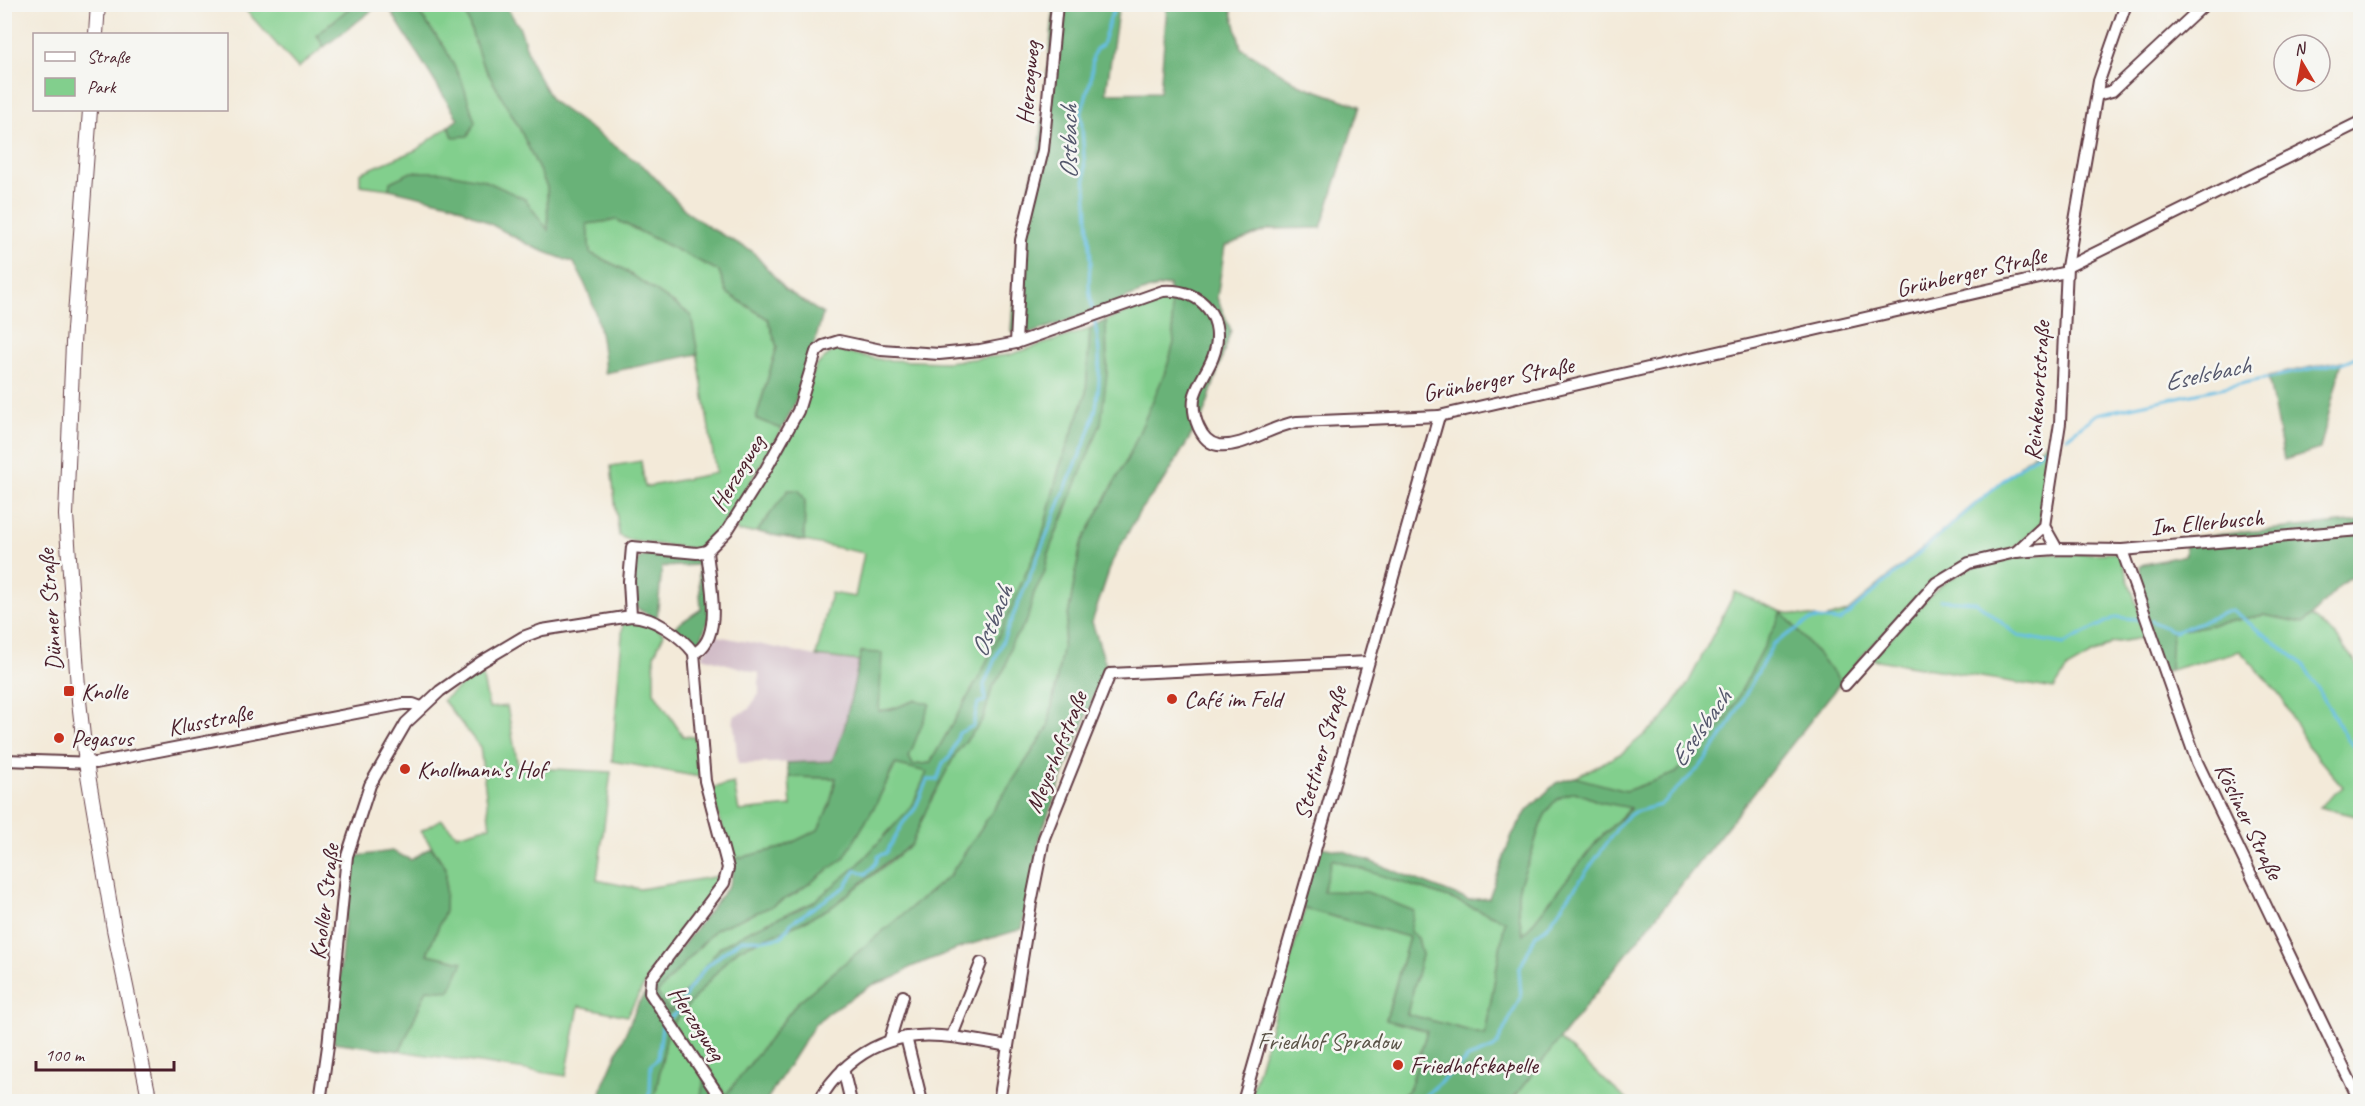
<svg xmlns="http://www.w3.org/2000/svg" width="2365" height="1106" font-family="Caveat,sans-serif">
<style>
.industrial{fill:#d2bdc8}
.green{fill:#82cf8d;stroke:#66775c;stroke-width:1.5}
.forest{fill:#69b278;stroke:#5a6852;stroke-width:1.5;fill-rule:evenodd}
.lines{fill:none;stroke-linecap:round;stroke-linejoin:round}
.stream{stroke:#68bfe5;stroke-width:3}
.minor-casing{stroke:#633d45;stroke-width:14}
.tertiary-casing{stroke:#633d45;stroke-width:16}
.minor{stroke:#fff;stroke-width:10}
.tertiary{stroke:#fff;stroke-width:14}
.poi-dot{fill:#c8321e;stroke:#f6f6f2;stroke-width:2}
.labels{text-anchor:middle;stroke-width:5;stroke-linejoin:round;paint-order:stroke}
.street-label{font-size:24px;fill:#4a1f2b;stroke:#f6f6f2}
.poi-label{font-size:24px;fill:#4a1f2b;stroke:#f6f6f2;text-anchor:start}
.park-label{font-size:24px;fill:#5b5448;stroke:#f6f6f2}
.water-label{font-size:26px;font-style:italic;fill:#54576c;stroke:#f6f6f2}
</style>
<rect width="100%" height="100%" fill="#f6f6f2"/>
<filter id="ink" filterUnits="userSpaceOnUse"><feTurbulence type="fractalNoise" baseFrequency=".0167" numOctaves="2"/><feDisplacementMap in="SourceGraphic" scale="12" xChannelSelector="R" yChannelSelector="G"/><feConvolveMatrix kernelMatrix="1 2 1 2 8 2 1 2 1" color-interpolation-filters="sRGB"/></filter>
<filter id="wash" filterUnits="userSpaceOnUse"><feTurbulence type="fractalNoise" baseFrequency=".008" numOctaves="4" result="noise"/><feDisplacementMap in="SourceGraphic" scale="24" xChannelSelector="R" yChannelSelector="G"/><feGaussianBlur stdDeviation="1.35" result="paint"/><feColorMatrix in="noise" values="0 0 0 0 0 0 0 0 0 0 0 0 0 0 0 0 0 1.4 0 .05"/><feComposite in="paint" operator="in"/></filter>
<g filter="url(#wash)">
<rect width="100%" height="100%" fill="#f3ead9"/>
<polygon class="industrial" points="713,635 816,656 859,661 844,729 832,761 738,764 733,716 748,710 759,694 759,673 702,657"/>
<g class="green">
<polygon points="241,5 353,5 317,35 324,47 298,68"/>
<polygon points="413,5 457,5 466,14 481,61 518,125 547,187 548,231 391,182 389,189 360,185 360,173 416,150 449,126 453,137 469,135 445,48"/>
<polygon points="617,220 719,271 727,293 768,319 777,347 756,418 782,429 717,538 696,549 632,541 619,536 611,466 641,461 645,487 716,473 691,315 623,269 590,253 587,224"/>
<polygon points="1171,297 1174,343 1166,371 1129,456 1081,544 1048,728 950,875 797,1003 726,1095 706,1069 700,1101 654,1102 668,1029 726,961 739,949 799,924 833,906 911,845 927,808 956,753 983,720 992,688 1005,668 1012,642 1027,620 1034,593 1044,574 1050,548 1067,509 1107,373 1106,320"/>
<polygon points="1090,329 1086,394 1059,469 1042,537 982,672 930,763 913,765 909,757 917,700 892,709 879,711 862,652 859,661 816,656 831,593 855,597 864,553 804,541 805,500 770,514 757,532 738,532 735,525 792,432 816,366 834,350 883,360 946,362 1009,355"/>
<polygon points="2049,441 2041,524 2014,548 1934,580 1864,654 1841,682 1782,612 1727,718 1676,773 1626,791 1574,778 1622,753 1663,719 1687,685 1735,592 1782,612 1824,619 1847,612"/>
<polygon points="2119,553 2148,637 2112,643 2067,669 2054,689 1871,659 1939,586 1970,568 2017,555"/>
<polygon points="2264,615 2304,623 2311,616 2336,636 2360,669 2360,817 2319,807 2343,787 2307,745 2280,695 2240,651 2170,670 2171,632"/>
<polygon points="634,621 655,627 664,634 654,655 654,692 683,736 695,737 700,777 612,761 623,622"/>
<polygon points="481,669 489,708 507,706 518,767 611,772 597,880 640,889 725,875 648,978 627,1016 579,1006 566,1076 400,1051 427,989 462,962 427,954 445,911 446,868 421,831 441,819 457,835 490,826 480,747 443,700"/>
<polygon points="896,764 928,772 912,806 857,866 813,903 751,930 720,947 671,1013 657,993 716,929 770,907 796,893 844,858 875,806"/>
<polygon points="789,777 836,778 830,804 818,830 781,848 730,860 711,788 734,783 739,811 791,806"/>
<path d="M1575,792L1600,802L1631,807L1598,840L1523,936C1520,922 1517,908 1518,894C1518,882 1526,869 1530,858C1539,832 1542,798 1575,792Z"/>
<polygon points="1332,859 1452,899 1505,921 1485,1035 1407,1014 1422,955 1418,938 1322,891"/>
<polygon points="1305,909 1409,937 1386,1019 1427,1030 1410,1088 1397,1101 1249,1102"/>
<polygon points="1559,1039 1628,1101 1511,1102"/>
</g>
<g class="forest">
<polygon points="353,5 379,5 324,47 317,35"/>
<polygon points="387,5 413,5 445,48 463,84 475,122 468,136 453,137 449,126 458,119"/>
<path d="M457,5H505L520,28L532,65L552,101L647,169L687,212L712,229L752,251L786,290L823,314C811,353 802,394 782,429L756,419L777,347L768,319L727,293L719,271L617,220L587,224L590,253L623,269L691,315L698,354L605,373C602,331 595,300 574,263L535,248L453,204L389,189L390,182L411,172H442L484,180L525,199L548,230L547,187L518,125L481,61L466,14Z"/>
<polygon points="1054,5 1119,5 1106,93 1160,92 1167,5 1233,5 1231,8 1241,48 1298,84 1360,106 1321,228 1270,229 1225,246 1217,298 1231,330 1204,414 1164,481 1141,509 1112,562 1092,622 1106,665 1040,836 1022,929 965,946 911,967 896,977 872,985 829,1012 815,1024 766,1101 700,1102 706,1068 726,1095 797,1003 950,875 1048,728 1081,544 1129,456 1166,370 1174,343 1169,285 1150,289 1084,315 1023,336 1011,331 1018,230 1040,148"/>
<path d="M1106,320L1107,373L1101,423L1050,548L1044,574L1034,593L1027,621L1012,642L1005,668L992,688L983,720L956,753L927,808L911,845L887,862L833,906L799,924L739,949L726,961L668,1029L654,1101L599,1102L603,1085L639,1002L730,884L733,872L730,860L781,848L818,830L830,804L836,778L789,777L787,763L832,761L844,729L861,652L882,653L879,711L892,709L917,700L930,704L909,757L913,765L930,763L982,672L1042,537L1059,469L1086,394L1090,329ZM895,764L927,772L912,806L857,866L812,903L751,930L720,947L670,1012L657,993L716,929L770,907L796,893L844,858L875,806Z"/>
<polygon points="2342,361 2320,449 2284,460 2268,376"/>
<polygon points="788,490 799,490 805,500 804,541 757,532"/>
<polygon points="2360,521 2360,581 2348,578 2304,623 2264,615 2172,632 2170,670 2159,673 2141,612 2140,565 2185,555 2184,538"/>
<path d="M653,554L698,558L706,565L711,611L701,640L695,645L671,629L701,609L698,565L662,567L657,619C651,615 640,612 635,606C629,598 634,572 635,562L643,556Z"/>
<path d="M1782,612L1841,682L1511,1101H1397L1410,1088L1427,1031L1386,1020L1409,937L1298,907L1314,846L1344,851L1468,900L1489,898L1512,835L1527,811L1556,783L1574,777L1626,791L1676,773L1727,718ZM1575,792L1600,802L1631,808L1598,840L1523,935C1520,922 1517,907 1518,893C1519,882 1526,869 1530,858C1539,832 1542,798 1575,792ZM1332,859L1452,899L1505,921L1485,1035L1407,1014L1422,955L1418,938L1410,932L1414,911L1367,892L1323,891Z"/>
<polygon points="431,847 446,868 445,911 427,954 463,962 450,991 427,989 400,1051 333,1042 351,857 392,851 411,860"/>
</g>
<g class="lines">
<g class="stream">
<polyline points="2067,437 2097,414 2344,362 2360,355"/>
<polyline points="1940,600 1976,602 2018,636 2064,644 2116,617 2144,620"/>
<polyline points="2151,621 2175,632 2232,610 2304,665 2348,740 2360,752"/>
<path d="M670,1017L679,1011L688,991L705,968L723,953L741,940L752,939L763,940L781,937L792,922L845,887L856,870L866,874L876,863L878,856L886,853L903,823L915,809L927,780H937L943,763L950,757L959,733L973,726L978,703L985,701L984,685C1012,619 1040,553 1066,487C1077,460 1093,431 1097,401C1100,379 1100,351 1096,329C1092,306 1086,285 1091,262L1081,114L1091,79L1093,55L1096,49L1102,45L1111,16L1118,4"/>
<polyline points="646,1102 650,1092 651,1065 658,1058 662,1027 666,1022"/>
<polyline points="1418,1102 1468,1058 1494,1048 1497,1044 1521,996 1519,970 1536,935 1548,926 1623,820 1634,812 1660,805 1700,767 1727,729 1773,644 1809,621 1817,619 1840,621 2012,473 2046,448"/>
</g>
</g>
</g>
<g filter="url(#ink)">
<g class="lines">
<defs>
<g id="minor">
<polyline points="2097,95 2112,91 2205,4"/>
<polyline points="2067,267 2360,122"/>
<path d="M1016,343L1163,291C1203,288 1227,320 1213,357C1208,371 1196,385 1194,399C1192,415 1200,442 1218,445C1245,448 1270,426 1297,422L1439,416L2066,272"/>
<polyline points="2044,526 2057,549"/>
<polyline points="2122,550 2197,762 2360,1102"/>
<polyline points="2016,552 2057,549 2122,550 2360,530"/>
<polyline points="631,616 629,581 632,547 697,553 707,551"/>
<path d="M694,653C725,639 709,578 707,551L727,531L766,469L798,411L816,352L823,346L839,341L881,350L939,354L980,350L1016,343L1021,240L1043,150L1057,4"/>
<polyline points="694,653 705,781 728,868 724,883 651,979 650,993 723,1102"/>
<polyline points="1845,685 1936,583 1969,563 2016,552 2044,526 2060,423 2067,267 2099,81 2126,4"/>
<polyline points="4,760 96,763 403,704 413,704 421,707"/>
<polyline points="952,1036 981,963"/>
<polyline points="906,1037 922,1102"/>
<polyline points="890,1039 903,996"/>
<polyline points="843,1069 851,1102"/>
<path d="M320,1102L328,1046L347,856L370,785L406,723L440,691L481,662L523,637L542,630L631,616C654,617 680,635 694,653"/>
<path d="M819,1102C826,1087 836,1076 848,1065C897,1022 949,1036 1008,1046"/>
<polyline points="999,1102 1031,903 1044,838 1110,674 1368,662"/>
<polyline points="1243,1102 1439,416"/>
</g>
<g id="tertiary">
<polyline points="96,34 98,4"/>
<polyline points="90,110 73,343 66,515 79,701 86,763 114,929 150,1102"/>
</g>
</defs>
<use href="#minor" class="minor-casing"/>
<use href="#tertiary" class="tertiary-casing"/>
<use href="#minor" class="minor"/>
<use href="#tertiary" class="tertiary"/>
</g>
</g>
<g class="poi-dot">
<rect x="63" y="685" width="12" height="12" rx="3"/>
<circle cx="1172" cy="699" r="6"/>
<circle cx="59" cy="738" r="6"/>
<circle cx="405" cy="769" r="6"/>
<circle cx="1398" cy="1065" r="6"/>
</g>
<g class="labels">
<g class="street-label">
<text transform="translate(1028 83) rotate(-85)" y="8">Herzogweg</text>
<text transform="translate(1971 272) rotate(-13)" y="8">Grünberger Straße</text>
<text transform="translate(1498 379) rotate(-11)" y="8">Grünberger Straße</text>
<text transform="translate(2037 391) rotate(-86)" y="8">Reinkenortstraße</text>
<text transform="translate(737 473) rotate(-59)" y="8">Herzogweg</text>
<text transform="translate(2207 522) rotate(-5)" y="8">Im Ellerbusch</text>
<text transform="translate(50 610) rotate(-94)" y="8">Dünner Straße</text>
<text transform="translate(210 720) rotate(-11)" y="8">Klusstraße</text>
<text transform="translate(1056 752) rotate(-68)" y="8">Meyerhofstraße</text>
<text transform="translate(1320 753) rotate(-74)" y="8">Stettiner Straße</text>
<text transform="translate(2249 821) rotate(64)" y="8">Kösliner Straße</text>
<text transform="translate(324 902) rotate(-83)" y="8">Knoller Straße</text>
<text transform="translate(697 1023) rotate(57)" y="8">Herzogweg</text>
</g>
<g class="poi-label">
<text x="81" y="699">Knolle</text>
<text x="1184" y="707">Café im Feld</text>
<text x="71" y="746">Pegasus</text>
<text x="417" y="777">Knollmann's Hof</text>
<text x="1410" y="1073">Friedhofskapelle</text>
</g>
<g class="park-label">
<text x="1329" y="1049">Friedhof Spradow</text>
</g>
<g class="water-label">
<text transform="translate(1068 142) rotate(-90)" y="9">Ostbach</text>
<text transform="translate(2207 373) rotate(-12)" y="9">Eselsbach</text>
<text transform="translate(991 621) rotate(-68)" y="9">Ostbach</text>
<text transform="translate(1700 728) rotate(-55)" y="9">Eselsbach</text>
</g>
</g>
<rect width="2365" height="1106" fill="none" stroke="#f6f6f2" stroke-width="24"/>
<rect x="33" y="33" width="195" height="78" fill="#f6f6f2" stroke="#b1a0a2" stroke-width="1.5"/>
<rect x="45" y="52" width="30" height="9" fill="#ffffff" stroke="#b1a0a2" stroke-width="1.5"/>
<text x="87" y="63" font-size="18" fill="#4a1f2b">Straße</text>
<rect x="45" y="78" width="30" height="18" fill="#82cf8d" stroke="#b1a0a2" stroke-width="1.5"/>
<text x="87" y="93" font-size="18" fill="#4a1f2b">Park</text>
<g transform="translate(2302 63) rotate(350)"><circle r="28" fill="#f6f6f2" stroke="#b1a0a2" stroke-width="1.5"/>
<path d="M0-4.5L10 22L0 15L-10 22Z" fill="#c8321e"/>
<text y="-9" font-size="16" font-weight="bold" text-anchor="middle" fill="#4a1f2b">N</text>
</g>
<path d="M36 1061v9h138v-9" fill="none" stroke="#4a1f2b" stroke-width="3"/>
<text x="45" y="1061" font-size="18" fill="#4a1f2b" stroke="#f6f6f2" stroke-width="4.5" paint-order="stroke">100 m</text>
</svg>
